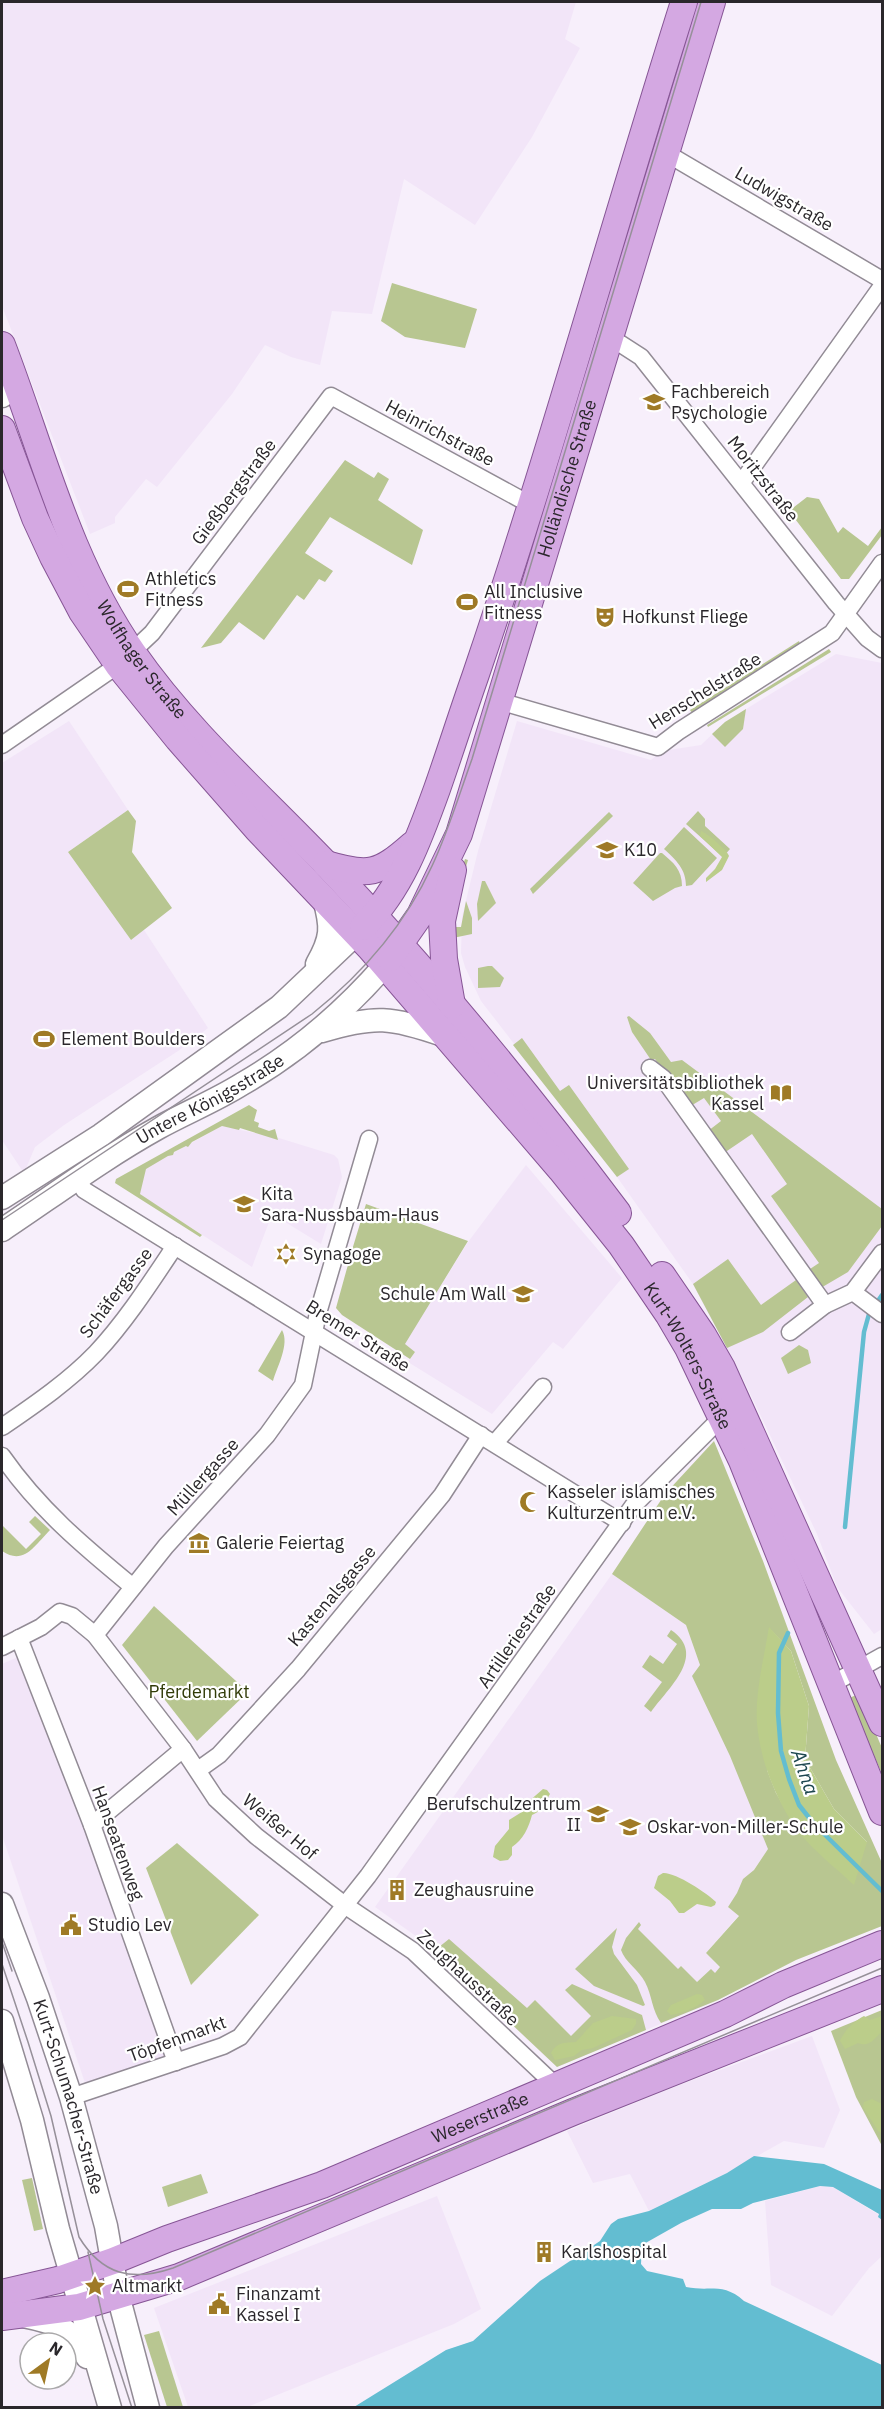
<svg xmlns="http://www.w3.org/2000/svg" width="884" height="2409" font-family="'IBM Plex Sans',sans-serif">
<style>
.built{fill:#f2e5f8}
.green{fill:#b8c691;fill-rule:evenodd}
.forest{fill:#bbcd8a}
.water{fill:#63bdd1}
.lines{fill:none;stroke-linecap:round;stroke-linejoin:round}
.stream{stroke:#63bdd1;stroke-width:4.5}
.street-casing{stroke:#928b95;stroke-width:19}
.secondary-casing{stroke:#928b95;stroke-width:25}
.primary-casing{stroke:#865595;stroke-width:28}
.street{stroke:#fff;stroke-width:16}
.secondary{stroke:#fff;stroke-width:22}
.primary{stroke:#d4a8e2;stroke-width:26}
.tram{stroke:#969099;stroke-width:1.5}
.labels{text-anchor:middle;stroke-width:4.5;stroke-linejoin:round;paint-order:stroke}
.street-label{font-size:18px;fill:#2a272b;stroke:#fff}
.poi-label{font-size:18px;fill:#2a272b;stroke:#fff;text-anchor:start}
.park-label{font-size:18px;fill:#313b08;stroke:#fff}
.water-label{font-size:20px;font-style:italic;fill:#1d474f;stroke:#fff}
</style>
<rect width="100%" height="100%" fill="#f7effb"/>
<g class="built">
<polygon points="2,2 576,2 565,39 580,48 532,137 475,225 404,179 372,314 332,311 320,365 291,357 265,345 232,394 157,487 146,479 115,517 115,523 90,534 2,306"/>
<polygon points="836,654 882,663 882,1629 874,1634 837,1587 817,1534 746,1385 693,1284 617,1177 481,1001 465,967 461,953 462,917 478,851 517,721 651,760 662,751 701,745 725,722"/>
<polygon points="69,721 128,810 68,852 131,940 144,930 208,1028 178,1051 64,1125 35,1147 24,1173 2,1140 2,763"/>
<polygon points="222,1126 279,1138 334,1155 338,1159 342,1177 321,1244 272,1214 252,1267 139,1194 146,1168"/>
<polygon points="526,1165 622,1278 563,1349 553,1342 492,1414 408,1362 415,1352 404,1345 468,1242"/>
<polygon points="612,1574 686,1625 731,1753 769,1848 728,1907 739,1915 706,1953 724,1972 718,2000 557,2067 420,1939 375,1907"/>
<polygon points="18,1657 83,1824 165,2057 85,2083 2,1835 2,1664"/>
<polygon points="812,2036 840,2110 824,2148 784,2141 727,2173 649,2211 630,2174 593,2183 567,2131 674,2087"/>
<polygon points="820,2186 833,2187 879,2215 878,2217 882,2220 882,2256 869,2268 832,2316 771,2285 765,2201"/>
<polygon points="437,2196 481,2309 454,2324 247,2407 188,2407 154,2308"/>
</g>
<g class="green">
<polygon points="392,283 477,309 465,348 405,337 381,321"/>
<polygon points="345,460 374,478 378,472 389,479 378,500 423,530 412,565 330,517 305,553 333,571 325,582 319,579 304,600 297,595 264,640 239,622 221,643 201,648"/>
<polygon points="807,497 819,499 838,533 843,527 868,546 882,527 882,535 849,579 841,579 789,511"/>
<polygon points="799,641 800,644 692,713 690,710"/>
<polygon points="829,649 831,652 708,727 707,725"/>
<polygon points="746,709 743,729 725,747 712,734 725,722"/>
<polygon points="128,810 136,821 132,852 172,908 131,940 68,852"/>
<polygon points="698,811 705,819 705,826 730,849 723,857 686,824"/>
<polygon points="609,812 613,816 533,894 530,889"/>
<path d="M684,827L717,858L692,885L686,886C686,869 676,860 664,849Z"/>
<path d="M660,853H662C674,863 682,870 682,886L675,888L653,901L633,883Z"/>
<polygon points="465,859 468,860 457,897 452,927 461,927 466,901 472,918 472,934 448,939 457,884"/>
<polygon points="482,881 485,881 496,903 478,921 477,904"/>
<polygon points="488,966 492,966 504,978 500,987 478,988 478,968"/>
<polygon points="629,1016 650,1033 671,1062 682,1060 882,1209 882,1226 848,1272 819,1289 807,1271 819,1263 771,1196 787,1184 752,1134 724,1153 708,1131 721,1121 704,1098 689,1107 655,1059 651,1060 632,1032 627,1017"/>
<polygon points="522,1038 560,1091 569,1085 629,1169 617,1177 513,1045"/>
<polygon points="249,1105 257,1110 254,1121 259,1123 258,1127 269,1131 275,1129 278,1140 240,1128 239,1130 222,1126 192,1142 188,1147 186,1146 174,1152 173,1155 168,1156 146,1169 140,1194 202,1235 200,1237 115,1183 116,1179"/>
<polygon points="366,1204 468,1241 405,1344 415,1352 410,1359 342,1315 336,1308 349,1261 354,1262 357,1254 352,1250"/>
<polygon points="728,1259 761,1305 796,1280 808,1297 763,1332 727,1348 693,1284"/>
<path d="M282,1330C290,1344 277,1367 273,1381L258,1371Z"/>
<polygon points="799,1345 808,1350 811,1363 788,1374 781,1358"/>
<path d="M714,1441L763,1561L836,1760L882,1863V1926L796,1960L718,2000L661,2023C652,2011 652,1995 645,1982C639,1970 625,1962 621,1950L626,1938L639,1922L641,1925L638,1929L678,1969L681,1966L697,1982L711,1969L715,1973L720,1967L706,1953L739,1916L728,1907L737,1893L743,1879L754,1870L768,1849L730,1756L692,1676L700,1665L686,1625L612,1574L665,1494ZM769,1628L791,1651L809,1706L805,1759L834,1809L867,1842L796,1828L776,1793L767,1770Z"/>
<path d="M35,1516L50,1530C35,1545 24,1566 2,1551V1525L26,1549L41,1534L29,1522Z"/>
<polygon points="154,1606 248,1692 197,1741 122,1645"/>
<path d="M671,1630C708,1655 668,1688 651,1712L644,1706L662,1682L642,1667L650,1655L663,1664L677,1644L667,1636Z"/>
<polygon points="859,1694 882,1748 882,1774 849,1698"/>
<polygon points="177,1843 259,1915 191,1985 146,1868"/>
<polygon points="617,1928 612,1947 614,1954 637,1985 645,2005 643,2006 594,1986 575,1969"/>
<polygon points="449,1939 527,2008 535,2000 571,2036 591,2016 565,1990 572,1984 642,2015 646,2030 557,2067 434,1951"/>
<polygon points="882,2010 882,2146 856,2097 831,2031"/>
<polygon points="201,2174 208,2193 168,2207 162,2187"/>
<polygon points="32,2178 43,2229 34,2231 22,2180"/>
<polygon points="159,2331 183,2407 167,2407 144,2335"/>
</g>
<g class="forest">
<path d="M701,831C707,833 727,850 729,856L722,870L706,882V878L715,869L722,857L700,836Z"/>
<path d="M769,1627L791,1651L809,1706L805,1759L834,1809L867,1842L854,1885C837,1869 808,1846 795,1827C775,1797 760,1760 757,1723C755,1692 764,1658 769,1627Z"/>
<path d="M543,1789L547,1790L550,1794C544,1804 544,1810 532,1815C529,1827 523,1840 512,1847V1855L508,1860L500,1861L493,1857L495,1846L509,1829V1820L525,1810L528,1802Z"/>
<path d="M663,1873C675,1872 707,1893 716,1902L715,1905L711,1907L697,1904L684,1913H679L670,1901L654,1888L658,1876Z"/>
<path d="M697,1994L702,1995L705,2000C696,2008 683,2013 671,2015L667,2011L671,2005Z"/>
<path d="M612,2016L636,2019V2024L632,2030L593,2048L582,2050L574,2056L555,2060L551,2053C557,2042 564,2043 576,2042L593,2023Z"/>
<path d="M864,2016L870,2020L882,2016V2032C874,2038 870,2048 858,2043L845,2049L840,2041C844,2031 854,2021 864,2016Z"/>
<polygon points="872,2099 882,2104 882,2133 878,2131 863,2107 864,2102"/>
</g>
<path class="water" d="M754,2156L824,2164L882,2190V2220L878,2217L879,2214L833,2187L820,2186L753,2203L741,2209H712L681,2223L642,2245L641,2264L647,2271L683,2279L686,2287C709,2292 723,2282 744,2301L882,2365V2407H354L446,2350L473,2341L540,2281L600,2241L611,2224L618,2219L649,2211L727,2173Z"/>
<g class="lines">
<g class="stream">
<polyline points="845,1527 864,1332 869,1314 882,1295"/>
<polyline points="788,1633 779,1653 778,1713 781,1751 789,1779 799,1805 814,1824 882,1891"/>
</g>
<defs>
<g id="street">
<polyline points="666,153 882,280"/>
<polyline points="610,337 641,357 836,603 867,638 882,649"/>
<polyline points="742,482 882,286"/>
<polyline points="499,701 658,747 679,731 832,633 882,563"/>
<polyline points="2,745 118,665 152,633 331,396 531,505"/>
<polyline points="650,1068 663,1078 825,1305"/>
<polyline points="78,1179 84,1190 622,1523"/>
<polyline points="853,1292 882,1314"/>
<polyline points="790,1332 825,1305 853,1292 882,1253"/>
<path d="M2,1427C34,1405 68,1382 96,1353C126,1321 151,1282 175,1246"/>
<polyline points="495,1443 543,1387"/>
<path d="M2,1456C39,1509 83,1546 133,1587"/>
<polyline points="95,1635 166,1546 267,1435 303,1385 318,1313 369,1139"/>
<polyline points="19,1638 92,1825 176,2062"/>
<polyline points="2,1647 41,1627 60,1612 72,1616 95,1635 183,1749 216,1799 256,1836 346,1906 413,1951 556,2086"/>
<polyline points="832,1684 882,1656"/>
<polyline points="198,1770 219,1755 298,1669 442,1495 481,1435"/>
<polyline points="92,1825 183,1749"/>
<polyline points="71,2097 223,2046 240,2037 368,1876 633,1506 715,1424 731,1416"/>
</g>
<g id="secondary">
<polyline points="2,396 5,394 11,370"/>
<path d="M317,964C332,938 332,927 324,899"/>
<path d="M322,1031C375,1015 391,1017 443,1035"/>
<polyline points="2,1198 101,1135 279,1007 356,934"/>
<path id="s1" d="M2,1230C53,1196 104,1158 158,1128C185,1113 215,1101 242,1084C296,1053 344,1012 385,965"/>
<path id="s2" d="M2,1904L38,1998L71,2097L106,2226L118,2295L148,2408"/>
<polyline points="2,2021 32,2120 58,2229 110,2408"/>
<path d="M23,2316C54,2322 72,2328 87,2357"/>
</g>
<g id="primary">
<path id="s3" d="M2,345C42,449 68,560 133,653C187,731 261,796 326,864C431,974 527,1092 618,1213"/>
<path id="s4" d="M2,429L35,518L53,557L82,612L118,665L178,739L257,829L370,948L561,1170L621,1245L668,1314L688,1348L742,1461L882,1812"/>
<path d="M326,864C369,877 379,874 412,845"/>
<path d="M363,927C401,889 419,839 437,789C450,752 462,714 475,677C551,454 613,226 684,2"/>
<path id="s5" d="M390,958L420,915L459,834L712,2"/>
<polyline points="452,1005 444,959 442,921 453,870"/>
<polyline points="662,1275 703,1335 722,1368 882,1723"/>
<path id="s6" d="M2,2293L58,2280L113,2261L167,2239L322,2185L725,2014L783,1985L882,1944"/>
<polyline points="2,2317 79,2307 179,2277 573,2112 882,1989"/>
</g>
</defs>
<use href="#street" class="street-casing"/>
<use href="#secondary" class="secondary-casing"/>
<use href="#primary" class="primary-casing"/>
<use href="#street" class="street"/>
<use href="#secondary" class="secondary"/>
<use href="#primary" class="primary"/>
<g class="tram">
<path d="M2,1220L312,1014C362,974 405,925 432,866C448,832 459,795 472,759L701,2"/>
<polyline points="2,1942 12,1971"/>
<path d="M2,1964L28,2042L51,2116L79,2237C102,2275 132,2282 173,2268L882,1968"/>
<polyline points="88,2252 103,2319 132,2408"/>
</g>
</g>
<defs>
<symbol id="university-bare" viewBox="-9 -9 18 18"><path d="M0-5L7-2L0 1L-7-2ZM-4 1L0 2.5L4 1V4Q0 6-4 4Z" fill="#9f7a26" stroke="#fff" stroke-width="2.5" paint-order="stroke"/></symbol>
<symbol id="stadium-bare" viewBox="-9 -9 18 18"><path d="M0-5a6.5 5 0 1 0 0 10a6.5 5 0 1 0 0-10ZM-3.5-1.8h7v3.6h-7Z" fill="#9f7a26" stroke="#fff" stroke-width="2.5" paint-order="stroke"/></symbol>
<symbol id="theatre-bare" viewBox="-9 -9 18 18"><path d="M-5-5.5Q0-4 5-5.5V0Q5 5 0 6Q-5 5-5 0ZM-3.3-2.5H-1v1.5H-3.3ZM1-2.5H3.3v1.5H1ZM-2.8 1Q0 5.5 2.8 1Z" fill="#9f7a26" stroke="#fff" stroke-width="2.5" paint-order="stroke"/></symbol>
<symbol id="library-bare" viewBox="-9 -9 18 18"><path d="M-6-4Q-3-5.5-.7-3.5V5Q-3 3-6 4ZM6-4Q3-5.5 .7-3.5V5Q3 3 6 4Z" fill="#9f7a26" stroke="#fff" stroke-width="2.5" paint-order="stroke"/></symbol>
<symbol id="school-bare" viewBox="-9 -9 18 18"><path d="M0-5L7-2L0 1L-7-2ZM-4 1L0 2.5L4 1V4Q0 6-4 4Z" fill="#9f7a26" stroke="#fff" stroke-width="2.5" paint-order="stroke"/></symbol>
<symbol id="synagogue-bare" viewBox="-9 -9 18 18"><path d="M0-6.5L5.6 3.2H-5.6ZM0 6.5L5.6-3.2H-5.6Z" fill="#9f7a26" stroke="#fff" stroke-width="2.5" paint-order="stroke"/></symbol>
<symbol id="mosque-bare" viewBox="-9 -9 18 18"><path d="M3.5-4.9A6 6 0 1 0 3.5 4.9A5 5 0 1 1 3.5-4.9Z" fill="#9f7a26" stroke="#fff" stroke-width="2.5" paint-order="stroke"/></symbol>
<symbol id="museum-bare" viewBox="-9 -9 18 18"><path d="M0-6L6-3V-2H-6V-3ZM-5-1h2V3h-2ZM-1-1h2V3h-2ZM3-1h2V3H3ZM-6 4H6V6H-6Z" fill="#9f7a26" stroke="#fff" stroke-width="2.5" paint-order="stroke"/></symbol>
<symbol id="building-bare" viewBox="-9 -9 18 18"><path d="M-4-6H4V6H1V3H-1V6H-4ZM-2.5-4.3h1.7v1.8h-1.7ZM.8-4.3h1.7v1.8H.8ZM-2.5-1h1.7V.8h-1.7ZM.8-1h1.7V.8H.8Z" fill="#9f7a26" stroke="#fff" stroke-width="2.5" paint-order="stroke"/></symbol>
<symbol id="civic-bare" viewBox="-9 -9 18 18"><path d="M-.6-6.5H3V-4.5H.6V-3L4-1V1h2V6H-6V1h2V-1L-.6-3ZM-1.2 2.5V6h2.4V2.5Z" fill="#9f7a26" stroke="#fff" stroke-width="2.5" paint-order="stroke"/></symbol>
<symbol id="sight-bare" viewBox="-9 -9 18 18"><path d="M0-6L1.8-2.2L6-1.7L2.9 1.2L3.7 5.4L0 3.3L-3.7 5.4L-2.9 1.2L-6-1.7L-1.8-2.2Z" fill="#9f7a26" stroke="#fff" stroke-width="2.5" paint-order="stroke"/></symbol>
</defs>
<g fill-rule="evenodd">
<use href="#university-bare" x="639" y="387" width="30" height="30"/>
<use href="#stadium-bare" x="113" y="574" width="30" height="30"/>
<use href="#stadium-bare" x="452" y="587" width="30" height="30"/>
<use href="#theatre-bare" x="590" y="602" width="30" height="30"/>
<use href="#university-bare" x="592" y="835" width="30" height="30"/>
<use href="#stadium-bare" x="29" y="1024" width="30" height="30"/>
<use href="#library-bare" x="766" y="1078" width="30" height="30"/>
<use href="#school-bare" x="229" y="1189" width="30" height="30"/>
<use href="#synagogue-bare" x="271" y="1239" width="30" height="30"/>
<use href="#school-bare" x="508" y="1279" width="30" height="30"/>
<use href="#mosque-bare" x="515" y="1487" width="30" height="30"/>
<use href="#museum-bare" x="184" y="1528" width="30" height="30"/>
<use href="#school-bare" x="583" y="1799" width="30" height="30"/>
<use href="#school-bare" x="615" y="1812" width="30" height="30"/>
<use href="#building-bare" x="382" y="1875" width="30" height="30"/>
<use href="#civic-bare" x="56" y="1910" width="30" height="30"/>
<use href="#building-bare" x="529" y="2237" width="30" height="30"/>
<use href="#sight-bare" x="80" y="2271" width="30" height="30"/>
<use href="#civic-bare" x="204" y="2289" width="30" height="30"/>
</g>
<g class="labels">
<g class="street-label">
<text transform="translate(784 199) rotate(30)" y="6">Ludwigstraße</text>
<text transform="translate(440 433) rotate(28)" y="6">Heinrichstraße</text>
<text dy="6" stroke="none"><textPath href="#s5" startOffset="514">Holländische Straße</textPath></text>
<text transform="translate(763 479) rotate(52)" y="6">Moritzstraße</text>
<text transform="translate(234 492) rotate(-53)" y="6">Gießbergstraße</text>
<text dy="6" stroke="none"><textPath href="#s3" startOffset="346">Wolfhager Straße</textPath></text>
<text transform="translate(705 691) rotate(-32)" y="6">Henschelstraße</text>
<text dy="6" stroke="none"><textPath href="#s1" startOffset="246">Untere Königsstraße</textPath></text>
<text transform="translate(116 1293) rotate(-53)" y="6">Schäfergasse</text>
<text transform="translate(358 1336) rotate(32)" y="6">Bremer Straße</text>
<text dy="6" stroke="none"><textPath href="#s4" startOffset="1162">Kurt-Wolters-Straße</textPath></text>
<text transform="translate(203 1477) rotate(-48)" y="6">Müllergasse</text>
<text transform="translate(332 1596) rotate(-50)" y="6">Kastenalsgasse</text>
<text transform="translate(517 1636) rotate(-55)" y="6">Artilleriestraße</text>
<text transform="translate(280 1827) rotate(40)" y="6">Weißer Hof</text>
<text transform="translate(118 1843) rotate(70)" y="6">Hanseatenweg</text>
<text transform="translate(468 1978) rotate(43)" y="6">Zeughausstraße</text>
<text transform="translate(177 2039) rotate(-20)" y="6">Töpfenmarkt</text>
<text dy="6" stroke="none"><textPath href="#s2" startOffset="204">Kurt-Schumacher-Straße</textPath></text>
<text dy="6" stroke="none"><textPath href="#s6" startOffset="510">Weserstraße</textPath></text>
</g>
<g class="poi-label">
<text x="671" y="398">Fachbereich<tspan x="671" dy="21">Psychologie</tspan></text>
<text x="145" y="585">Athletics<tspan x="145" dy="21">Fitness</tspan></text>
<text x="484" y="598">All Inclusive<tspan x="484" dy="21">Fitness</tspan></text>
<text x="622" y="623">Hofkunst Fliege</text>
<text x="624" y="856">K10</text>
<text x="61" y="1045">Element Boulders</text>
<text x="764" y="1089" text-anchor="end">Universitätsbibliothek<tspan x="764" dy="21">Kassel</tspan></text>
<text x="261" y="1200">Kita<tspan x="261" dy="21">Sara-Nussbaum-Haus</tspan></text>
<text x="303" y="1260">Synagoge</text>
<text x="506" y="1300" text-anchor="end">Schule Am Wall</text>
<text x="547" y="1498">Kasseler islamisches<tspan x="547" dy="21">Kulturzentrum e.V.</tspan></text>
<text x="216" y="1549">Galerie Feiertag</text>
<text x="581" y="1810" text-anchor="end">Berufschulzentrum<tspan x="581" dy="21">II</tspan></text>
<text x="647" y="1833">Oskar-von-Miller-Schule</text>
<text x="414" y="1896">Zeughausruine</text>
<text x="88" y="1931">Studio Lev</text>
<text x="561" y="2258">Karlshospital</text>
<text x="112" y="2292">Altmarkt</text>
<text x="236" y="2300">Finanzamt<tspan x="236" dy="21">Kassel I</tspan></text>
</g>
<g class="park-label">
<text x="199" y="1698">Pferdemarkt</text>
</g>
<g class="water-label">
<text transform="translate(805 1772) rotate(71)" y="7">Ahna</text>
</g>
</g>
<rect width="884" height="2409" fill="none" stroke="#2a272b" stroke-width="6"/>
<g transform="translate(48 2361) rotate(33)"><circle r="28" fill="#ffffff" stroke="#aaa9aa" stroke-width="1.5"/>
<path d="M0-4.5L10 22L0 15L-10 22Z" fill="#9f7a26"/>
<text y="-9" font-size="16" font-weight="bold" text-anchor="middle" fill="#2a272b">N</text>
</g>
</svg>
